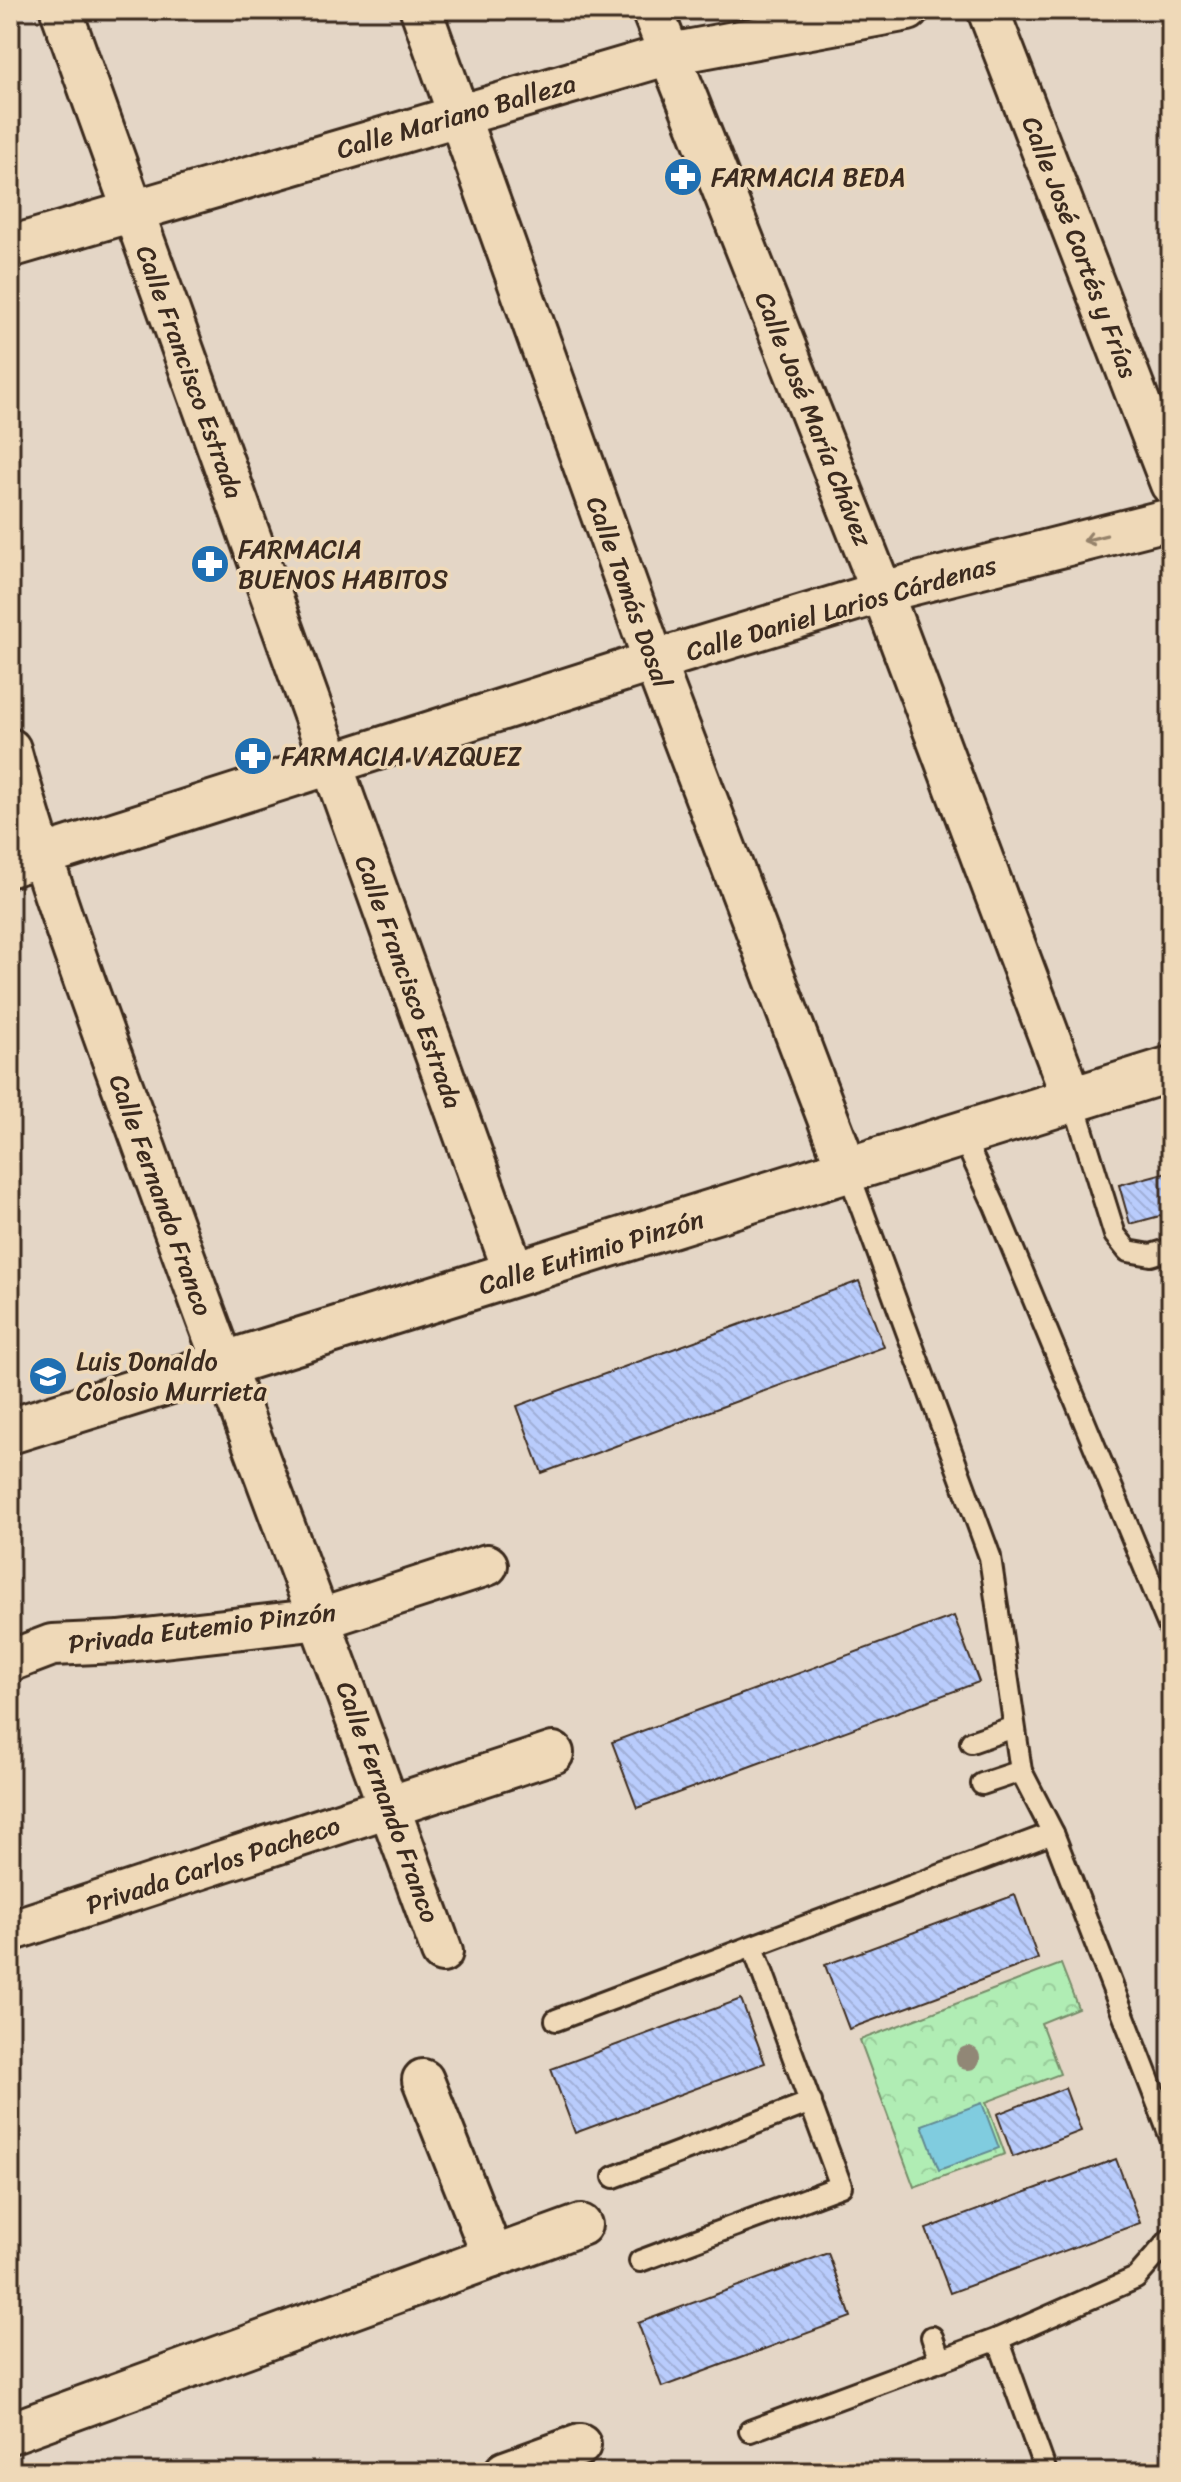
<svg xmlns="http://www.w3.org/2000/svg" width="1181" height="2482" font-family="Sriracha,sans-serif">
<style>
.forest{fill:url(#forest-crowns);stroke:#768c69;stroke-width:2}
.water{fill:#80ccdf;stroke:#648b92;stroke-width:2}
.building{fill:url(#building-back-hatch);stroke:#3b2a1e;stroke-width:2}
.lines{fill:none;stroke-linecap:round;stroke-linejoin:round}
.lane-casing{stroke:#3b2a1e;stroke-width:26}
.street-casing{stroke:#3b2a1e;stroke-width:46}
.secondary-casing{stroke:#3b2a1e;stroke-width:50}
.lane{stroke:#efd9b8;stroke-width:20}
.street{stroke:#efd9b8;stroke-width:40}
.secondary{stroke:#efd9b8;stroke-width:44}
.tree{fill:#918776}
.oneway{stroke:#95826b}
.labels{text-anchor:middle;stroke-width:7;stroke-linejoin:round;paint-order:stroke}
.street-label{font-size:26px;fill:#3b2a1e;stroke:#efd9b8}
.poi-label{font-size:26px;fill:#3b2a1e;stroke:#efd9b8;text-anchor:start}
</style>
<defs>
<pattern id="forest-crowns" width="20" height="18" patternUnits="userSpaceOnUse" patternTransform="scale(2)"><rect width="20" height="18" fill="#b0edb4"/><path d="M2 6a3 3 0 1 1 6 0M12 15a3 3 0 1 1 6 0" fill="none" stroke="#98cb9a"/></pattern>
<pattern id="building-back-hatch" width="6" height="6" patternUnits="userSpaceOnUse" patternTransform="scale(2)"><rect width="6" height="6" fill="#b9ccfc"/><path d="M-1 5l2 2M0 0l6 6M5-1l2 2" fill="none" stroke="#a0afd8"/></pattern>
</defs>
<rect width="100%" height="100%" fill="#e4d6c6"/>
<filter id="ink" filterUnits="userSpaceOnUse"><feTurbulence type="fractalNoise" baseFrequency=".0125" numOctaves="2"/><feDisplacementMap in="SourceGraphic" scale="16" xChannelSelector="R" yChannelSelector="G"/><feConvolveMatrix kernelMatrix="1 2 1 2 8 2 1 2 1" color-interpolation-filters="sRGB"/></filter>
<g filter="url(#ink)">
<polygon class="forest" points="1061,1964 1078,2008 1041,2023 1060,2074 986,2102 1005,2154 914,2187 860,2040"/>
<polygon class="water" points="982,2103 999,2148 939,2170 922,2125"/>
<g class="building">
<polygon points="1171,1171 1171,1213 1130,1224 1119,1185"/>
<polygon points="859,1281 884,1347 542,1473 517,1406"/>
<polygon points="954,1616 979,1682 637,1808 612,1742"/>
<polygon points="1015,1895 1038,1959 849,2029 825,1965"/>
<polygon points="741,1999 765,2063 575,2133 551,2069"/>
<polygon points="1065,2088 1081,2131 1013,2157 997,2114"/>
<polygon points="1116,2159 1140,2223 950,2293 926,2229"/>
<polygon points="828,2253 851,2317 662,2387 638,2323"/>
<polygon points="1171,2461 1171,2472 1142,2472"/>
</g>
<g class="lines">
<defs>
<g id="lane">
<polyline points="1073,1100 1115,1235 1128,1251 1151,1255 1171,1249"/>
<polyline points="962,1135 995,1206 1171,1631"/>
<polyline points="848,1171 990,1557 1021,1771 1053,1833 1171,2138"/>
<polyline points="971,1742 1014,1727"/>
<polyline points="982,1784 1021,1771"/>
<polyline points="556,2020 1053,1833"/>
<polyline points="614,2177 811,2102"/>
<polyline points="640,2261 841,2186 753,1947"/>
<polyline points="932,2337 940,2360"/>
<polyline points="750,2431 998,2339"/>
<polyline points="1046,2472 998,2339 1136,2278 1171,2238"/>
</g>
<g id="street">
<polyline points="61,10 515,1275"/>
<polyline points="421,10 654,661 848,1171"/>
<polyline points="652,10 882,592 1073,1100"/>
<polyline points="988,10 1171,484"/>
<polyline points="10,247 670,54 908,10"/>
<path d="M10,749C48,888 99,1021 148,1157C243,1422 346,1686 442,1952"/>
<polyline points="10,866 654,661 882,592 1171,519"/>
<polyline points="10,1661 52,1645 119,1642 321,1619 487,1565"/>
<polyline points="10,1931 553,1753"/>
<polyline points="423,2080 493,2257"/>
<polyline points="10,2433 581,2225"/>
<polyline points="505,2472 580,2445"/>
</g>
<polyline id="secondary" points="10,1431 1171,1069"/>
</defs>
<use href="#lane" class="lane-casing"/>
<use href="#street" class="street-casing"/>
<use href="#secondary" class="secondary-casing"/>
<use href="#lane" class="lane"/>
<use href="#street" class="street"/>
<use href="#secondary" class="secondary"/>
</g>
<circle class="tree" cx="968" cy="2058" r="12"/>
<defs><path id="oneway-shaft" d="M-6 0H5M1.5-3L5.5 0L1.5 3" fill="none" stroke-width="1.6" stroke-linecap="round" stroke-linejoin="round" transform="scale(2)"/></defs>
<use class="oneway" href="#oneway-shaft" transform="translate(1095 538) rotate(166)"/>
</g>
<defs>
<symbol id="pharmacy-disc" viewBox="-11 -11 22 22"><circle r="9.5" fill="#1f6fb2" stroke="#efd9b8"/><path d="M-2-6h4v4h4v4h-4v4h-4v-4h-4v-4h4Z" fill="#fff"/></symbol>
<symbol id="school-disc" viewBox="-11 -11 22 22"><circle r="9.5" fill="#1f6fb2" stroke="#efd9b8"/><path d="M0-5L7-2L0 1L-7-2ZM-4 1L0 2.5L4 1V4Q0 6-4 4Z" fill="#fff"/></symbol>
</defs>
<g fill-rule="evenodd">
<use href="#pharmacy-disc" x="661" y="155" width="44" height="44"/>
<use href="#pharmacy-disc" x="188" y="542" width="44" height="44"/>
<use href="#pharmacy-disc" x="231" y="734" width="44" height="44"/>
<use href="#school-disc" x="26" y="1354" width="44" height="44"/>
</g>
<g class="labels">
<g class="street-label">
<text transform="translate(456 116) rotate(-16)" y="9">Calle Mariano Balleza</text>
<text transform="translate(1080 247) rotate(69)" y="9">Calle José Cortés y Frías</text>
<text transform="translate(190 372) rotate(70)" y="9">Calle Francisco Estrada</text>
<text transform="translate(814 419) rotate(68)" y="9">Calle José María Chávez</text>
<text transform="translate(629 592) rotate(70)" y="9">Calle Tomás Dosal</text>
<text transform="translate(841 608) rotate(-16)" y="9">Calle Daniel Larios Cárdenas</text>
<text transform="translate(409 982) rotate(70)" y="9">Calle Francisco Estrada</text>
<text transform="translate(161 1195) rotate(70)" y="9">Calle Fernando Franco</text>
<text transform="translate(591 1252) rotate(-17)" y="9">Calle Eutimio Pinzón</text>
<text transform="translate(202 1628) rotate(-7)" y="9">Privada Eutemio Pinzón</text>
<text transform="translate(388 1802) rotate(70)" y="9">Calle Fernando Franco</text>
<text transform="translate(213 1865) rotate(-18)" y="9">Privada Carlos Pacheco</text>
</g>
<g class="poi-label">
<text x="711" y="186">FARMACIA BEDA</text>
<text x="238" y="558">FARMACIA<tspan x="238" dy="30">BUENOS HABITOS</tspan></text>
<text x="281" y="765">FARMACIA VAZQUEZ</text>
<text x="76" y="1370">Luis Donaldo<tspan x="76" dy="30">Colosio Murrieta</tspan></text>
</g>
</g>
<rect width="1181" height="2482" fill="none" stroke="#efd9b8" stroke-width="40"/>
<rect x="20" y="20" width="1141" height="2442" fill="none" stroke="#3b2a1e" stroke-width="3" filter="url(#ink)"/>
</svg>
